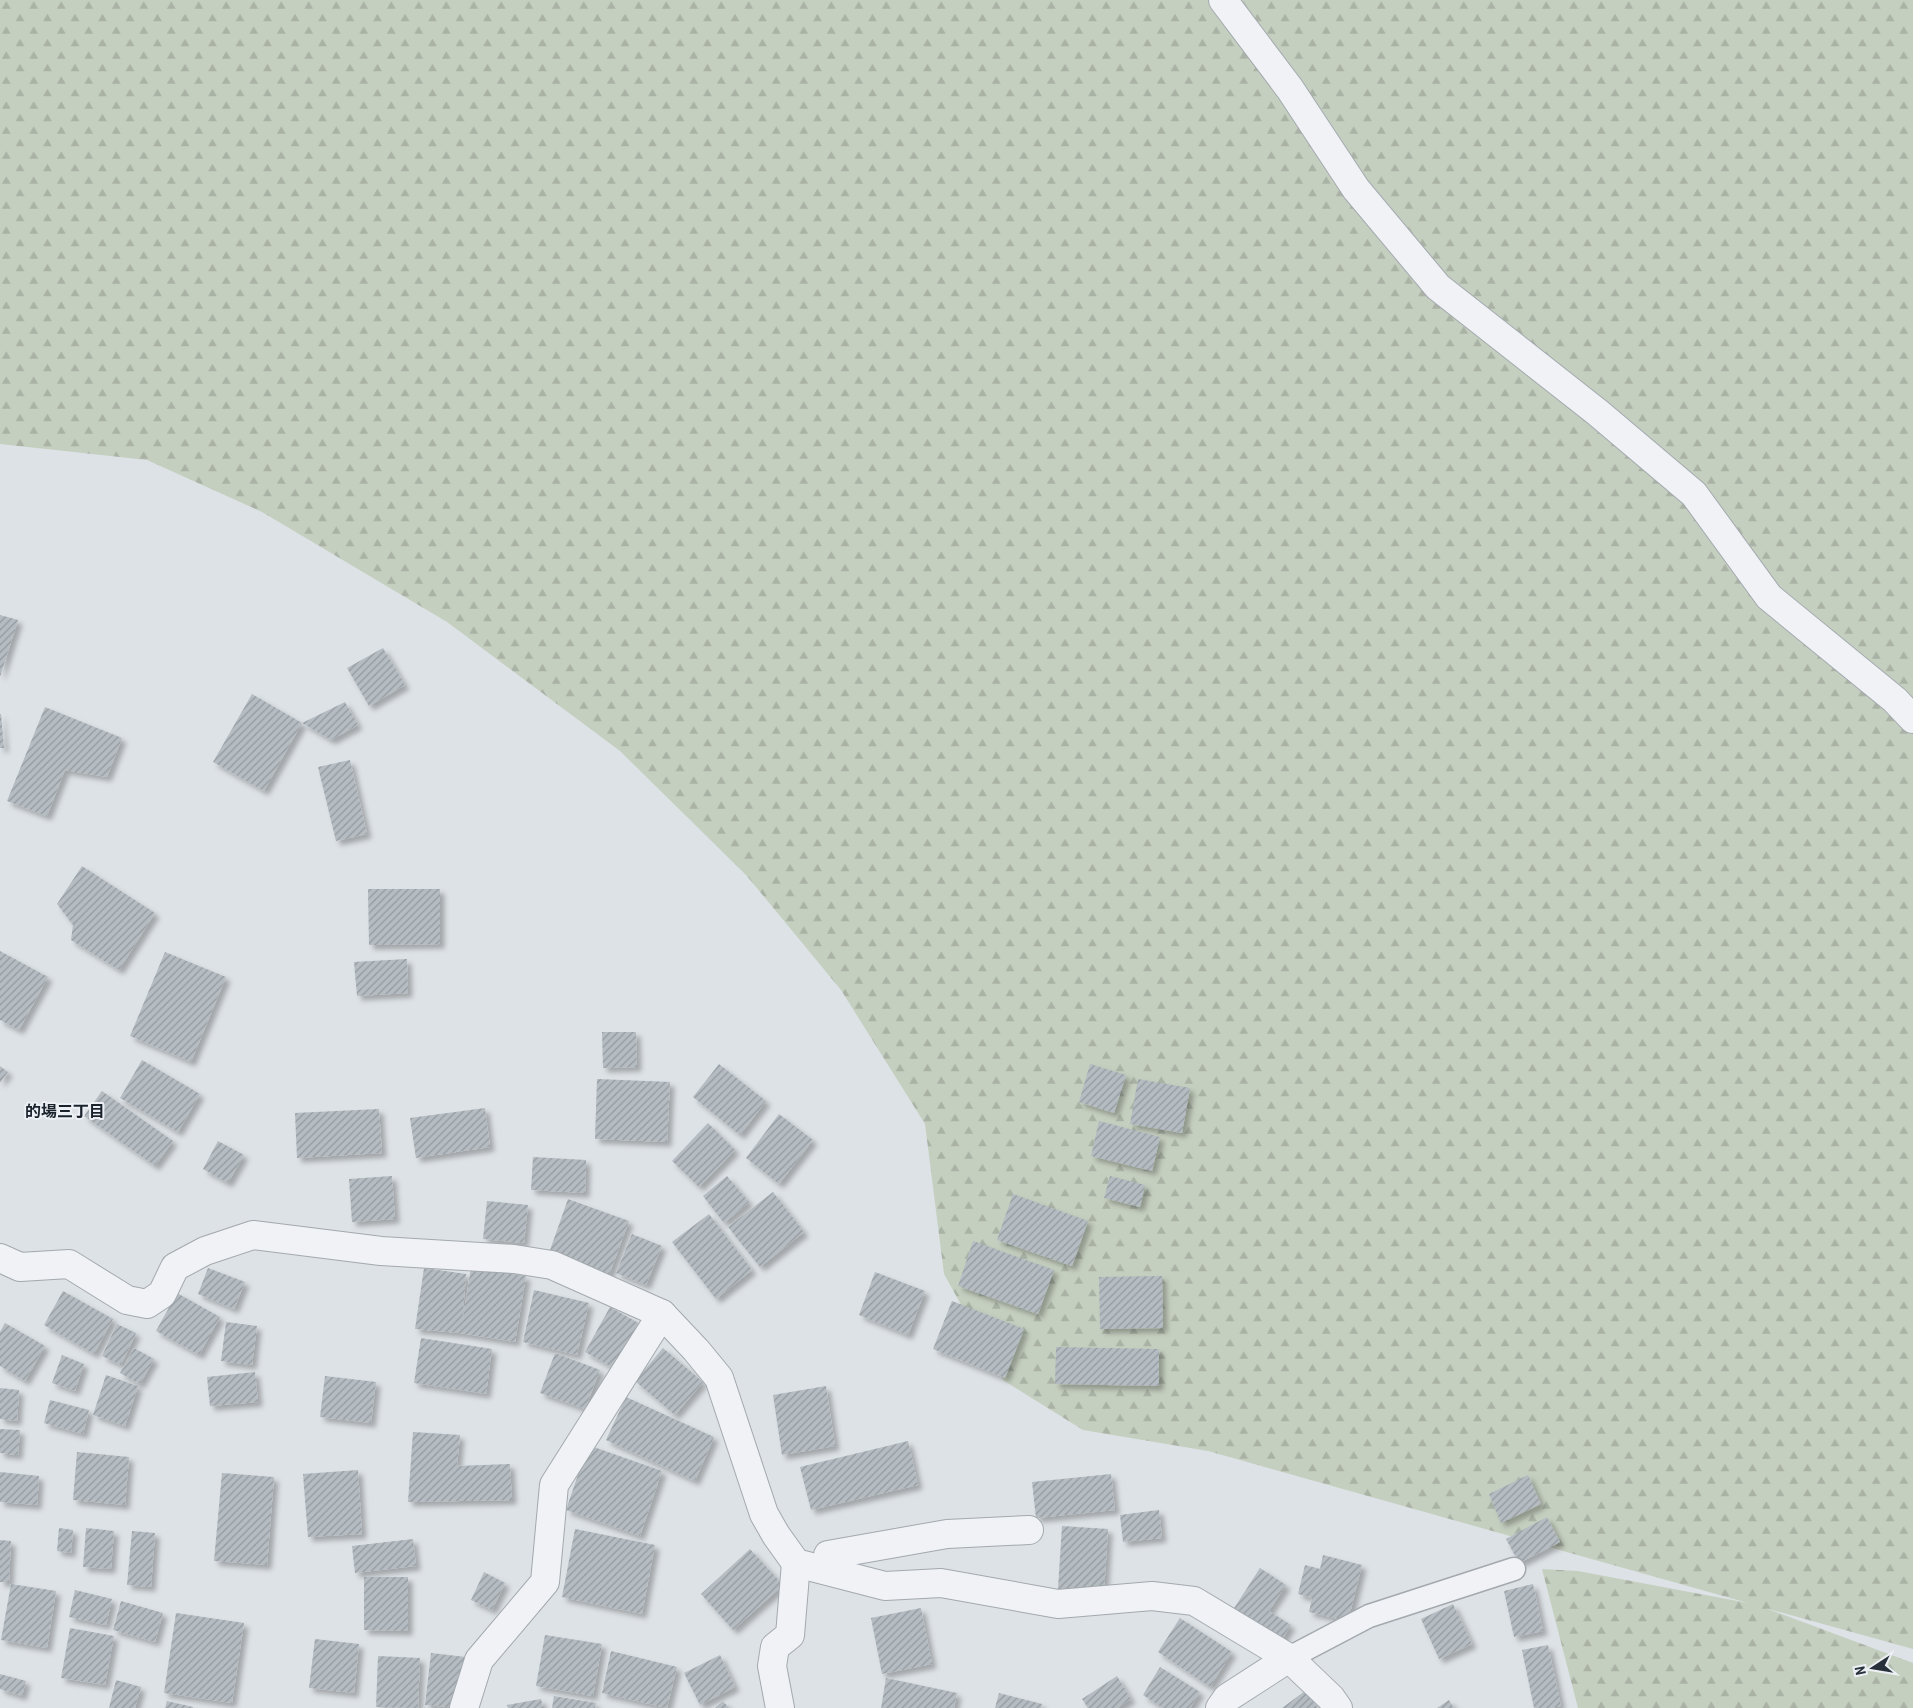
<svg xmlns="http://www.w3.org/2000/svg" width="1913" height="1708" font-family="'Roboto Condensed','Noto Sans JP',sans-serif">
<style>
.forest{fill:url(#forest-firs)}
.building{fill:url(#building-hatch);filter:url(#shadow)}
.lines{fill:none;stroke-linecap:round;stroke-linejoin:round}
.pedestrian-casing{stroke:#a3a9af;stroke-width:25}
.minor-casing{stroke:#a3a9af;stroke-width:30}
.pedestrian{stroke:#f0f2f5;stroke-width:22}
.minor{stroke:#f0f2f5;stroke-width:28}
.labels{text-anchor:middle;stroke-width:4;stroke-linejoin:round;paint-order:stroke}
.neighbourhood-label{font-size:16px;font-weight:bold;fill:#1a222c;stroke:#ecf0f4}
</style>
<defs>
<pattern id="forest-firs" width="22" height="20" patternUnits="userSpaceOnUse" patternTransform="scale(1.25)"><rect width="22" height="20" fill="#c5cfbf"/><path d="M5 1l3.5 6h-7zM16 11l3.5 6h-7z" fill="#a9b2a5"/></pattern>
<pattern id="building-hatch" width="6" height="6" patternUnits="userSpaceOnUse" patternTransform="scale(1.25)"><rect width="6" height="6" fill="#b5bcc2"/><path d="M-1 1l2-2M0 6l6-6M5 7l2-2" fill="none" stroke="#93999f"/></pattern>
<filter id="shadow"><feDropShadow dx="4.5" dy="4.5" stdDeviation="2.5" flood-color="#0004"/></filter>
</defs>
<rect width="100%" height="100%" fill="#dde2e6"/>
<polygon class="forest" points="0,0 1913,0 1913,1649 1765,1608 1913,1663 1913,1708 1578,1708 1542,1569 1578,1571 1748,1603 1208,1451 1083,1430 1003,1380 944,1274 925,1124 841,990 746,875 620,751 447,622 262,512 147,460 0,444"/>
<g class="building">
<polygon points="0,615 18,620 0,677"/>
<polygon points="383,648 405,685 369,706 347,668"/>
<polygon points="252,694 302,723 345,702 358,725 331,740 302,723 264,791 213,762"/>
<polygon points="45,707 122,738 107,777 65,770 47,816 7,801"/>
<polygon points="0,714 1,714 4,748 0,748"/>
<polygon points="350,760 367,834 336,841 318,767"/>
<polygon points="82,866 155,913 119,970 71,940 73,925 57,904"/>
<polygon points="368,889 440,889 440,944 369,945"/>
<polygon points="0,951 48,977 19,1030 0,1020"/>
<polygon points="165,952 226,977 191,1062 130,1036"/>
<polygon points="407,959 408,993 357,996 354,962"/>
<polygon points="602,1032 636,1032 637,1067 603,1068"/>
<polygon points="142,1060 200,1094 178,1132 120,1098"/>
<polygon points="719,1064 766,1101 740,1135 693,1097"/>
<polygon points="1090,1064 1126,1075 1114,1113 1079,1102"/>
<polygon points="0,1066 8,1072 0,1083"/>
<polygon points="597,1079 670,1082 667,1142 595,1139"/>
<polygon points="1138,1079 1190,1088 1182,1133 1130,1124"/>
<polygon points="102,1091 173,1141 155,1166 84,1116"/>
<polygon points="485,1108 490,1147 416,1158 410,1118"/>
<polygon points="379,1109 382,1153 297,1158 295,1113"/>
<polygon points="779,1114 813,1140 779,1184 746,1158"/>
<polygon points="1099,1121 1160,1137 1152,1171 1091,1156"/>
<polygon points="708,1123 735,1150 699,1187 672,1161"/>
<polygon points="218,1141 244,1155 228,1183 203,1169"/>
<polygon points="533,1157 586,1160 585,1193 531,1190"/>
<polygon points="392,1176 395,1219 352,1222 349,1179"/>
<polygon points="727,1176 749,1202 724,1223 703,1196"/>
<polygon points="1110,1176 1145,1185 1140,1207 1104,1198"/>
<polygon points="773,1192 804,1232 760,1267 728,1227"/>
<polygon points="1013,1194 1088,1221 1072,1266 997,1240"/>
<polygon points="568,1199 629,1221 609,1275 549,1253"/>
<polygon points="487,1201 528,1205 524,1243 483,1239"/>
<polygon points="709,1214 752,1270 716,1299 672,1242"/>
<polygon points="632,1234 662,1246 646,1285 616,1273"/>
<polygon points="973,1241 1054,1270 1038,1314 958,1286"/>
<polygon points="471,1267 526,1276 515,1342 460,1333 415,1329 424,1268 466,1274 462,1325"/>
<polygon points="208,1268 245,1282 234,1309 198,1294"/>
<polygon points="875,1272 925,1291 908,1335 859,1315"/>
<polygon points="1162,1276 1163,1328 1100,1329 1099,1277"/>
<polygon points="534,1290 589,1303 577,1355 523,1342"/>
<polygon points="63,1291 113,1319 94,1354 44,1325"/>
<polygon points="177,1293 220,1317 199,1355 156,1331"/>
<polygon points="952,1301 1024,1329 1005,1378 933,1349"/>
<polygon points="610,1307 642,1325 617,1370 585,1352"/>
<polygon points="226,1322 257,1326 252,1365 221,1361"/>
<polygon points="5,1323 45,1346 25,1381 0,1366 0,1332"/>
<polygon points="117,1324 136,1333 121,1365 102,1356"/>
<polygon points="421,1338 492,1349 486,1394 414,1383"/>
<polygon points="1056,1347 1159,1349 1159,1386 1055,1384"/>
<polygon points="134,1348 154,1359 140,1384 120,1373"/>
<polygon points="663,1348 703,1382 675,1415 635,1381"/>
<polygon points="555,1353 600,1370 585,1409 540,1393"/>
<polygon points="62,1355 84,1364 75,1391 52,1383"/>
<polygon points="255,1372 258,1402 210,1406 207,1377"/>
<polygon points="106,1375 138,1386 125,1426 93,1415"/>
<polygon points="325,1376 376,1382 371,1423 320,1417"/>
<polygon points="826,1386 835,1446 782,1455 773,1395"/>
<polygon points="0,1388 19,1390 17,1421 0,1419"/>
<polygon points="626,1397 714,1437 695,1481 606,1440"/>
<polygon points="50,1400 89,1410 83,1434 44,1423"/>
<polygon points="0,1429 20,1430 18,1455 0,1453"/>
<polygon points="413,1432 460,1435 457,1466 510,1464 512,1500 408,1502"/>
<polygon points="908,1441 918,1485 811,1510 800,1467"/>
<polygon points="588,1445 662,1471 640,1536 566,1510"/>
<polygon points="77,1452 129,1457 125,1505 73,1500"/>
<polygon points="358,1470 362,1534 308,1537 303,1474"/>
<polygon points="0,1472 39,1476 37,1505 0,1502"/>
<polygon points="222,1473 274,1477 267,1565 214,1561"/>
<polygon points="1111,1474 1115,1510 1036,1518 1032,1482"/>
<polygon points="1528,1475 1541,1504 1501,1523 1489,1494"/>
<polygon points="1159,1510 1162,1538 1123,1542 1120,1515"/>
<polygon points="1547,1517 1560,1542 1519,1563 1506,1539"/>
<polygon points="1062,1526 1108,1529 1104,1592 1058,1589"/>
<polygon points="59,1528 73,1530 71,1553 57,1551"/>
<polygon points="86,1528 114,1531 111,1569 83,1567"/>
<polygon points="575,1529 655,1545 642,1614 562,1597"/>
<polygon points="132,1531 155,1533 151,1587 127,1585"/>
<polygon points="413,1539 416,1566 355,1573 352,1546"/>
<polygon points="0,1540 11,1541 9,1582 0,1582"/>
<polygon points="750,1549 783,1585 733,1630 701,1594"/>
<polygon points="1323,1555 1362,1565 1348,1621 1309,1612 1312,1598 1298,1594 1305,1565 1320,1569"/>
<polygon points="1260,1568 1286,1585 1269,1611 1291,1625 1277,1648 1229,1616"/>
<polygon points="484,1572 505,1583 492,1610 471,1600"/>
<polygon points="364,1577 408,1577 408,1631 364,1630"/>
<polygon points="11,1584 56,1591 47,1648 1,1640"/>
<polygon points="1533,1584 1543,1631 1514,1637 1504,1591"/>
<polygon points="75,1590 112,1599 106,1625 69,1617"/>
<polygon points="121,1601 163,1613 155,1642 113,1630"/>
<polygon points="1453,1604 1472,1644 1439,1659 1421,1619"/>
<polygon points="921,1608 932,1664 882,1674 871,1618"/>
<polygon points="176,1613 244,1623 232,1703 164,1693"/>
<polygon points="1180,1618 1232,1652 1210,1687 1158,1652"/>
<polygon points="70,1628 114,1636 105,1685 61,1678"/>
<polygon points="545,1635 602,1644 593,1696 536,1686"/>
<polygon points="315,1639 359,1644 354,1693 309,1688"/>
<polygon points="1548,1645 1561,1706 1550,1708 1534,1708 1522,1650"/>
<polygon points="611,1651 677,1667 667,1708 602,1693"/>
<polygon points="431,1653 466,1657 460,1708 425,1705"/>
<polygon points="720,1655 735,1687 700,1705 684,1673"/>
<polygon points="378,1656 420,1658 418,1708 376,1707"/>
<polygon points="1160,1667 1200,1692 1190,1708 1163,1708 1143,1695"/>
<polygon points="0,1674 26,1681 22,1696 0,1689"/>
<polygon points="1117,1676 1131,1699 1117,1708 1088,1708 1082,1699"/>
<polygon points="886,1678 957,1693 954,1708 881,1708"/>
<polygon points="116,1680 141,1687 135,1708 109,1708"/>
<polygon points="1305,1691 1318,1708 1282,1708"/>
<polygon points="999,1693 1042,1704 1041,1708 995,1708"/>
<polygon points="554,1696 596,1703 595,1708 552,1708"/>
<polygon points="541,1699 543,1708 508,1708 507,1705"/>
<polygon points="1449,1700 1454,1708 1437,1708"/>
<polygon points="167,1701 193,1707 193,1708 165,1708"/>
<polygon points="723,1701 729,1708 715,1708"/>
</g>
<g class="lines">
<defs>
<polyline id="pedestrian" points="1289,1658 1369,1616 1514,1569"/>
<g id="minor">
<polyline points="1223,0 1290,89 1356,189 1438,287 1597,412 1694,494 1769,597 1895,700 1913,719"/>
<polyline points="0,1258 20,1267 69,1264 127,1300 147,1304 162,1294 175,1267 205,1251 253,1235 381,1251 514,1259 552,1265 662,1314 696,1350 719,1378 764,1514 776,1535 796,1563 885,1586 941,1583 1058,1604 1152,1596 1194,1601 1289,1658 1331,1698 1338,1708"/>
<polyline points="828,1555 947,1534 1029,1530"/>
<polyline points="464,1708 479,1660 545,1582 554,1485 662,1314"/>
<polyline points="780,1708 772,1666 775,1647 790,1635 796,1563"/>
<polyline points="1220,1708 1227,1698 1289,1658"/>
</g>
</defs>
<use href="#pedestrian" class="pedestrian-casing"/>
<use href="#minor" class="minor-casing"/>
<use href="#pedestrian" class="pedestrian"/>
<use href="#minor" class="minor"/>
</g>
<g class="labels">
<g class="neighbourhood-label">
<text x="65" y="1117">的場三丁目</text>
</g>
</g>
<g transform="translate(1873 1668) rotate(258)" stroke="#ecf0f4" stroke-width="4" paint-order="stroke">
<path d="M0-4L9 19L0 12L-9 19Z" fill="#28313b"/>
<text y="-8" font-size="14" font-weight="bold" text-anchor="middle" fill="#28313b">N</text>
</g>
</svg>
